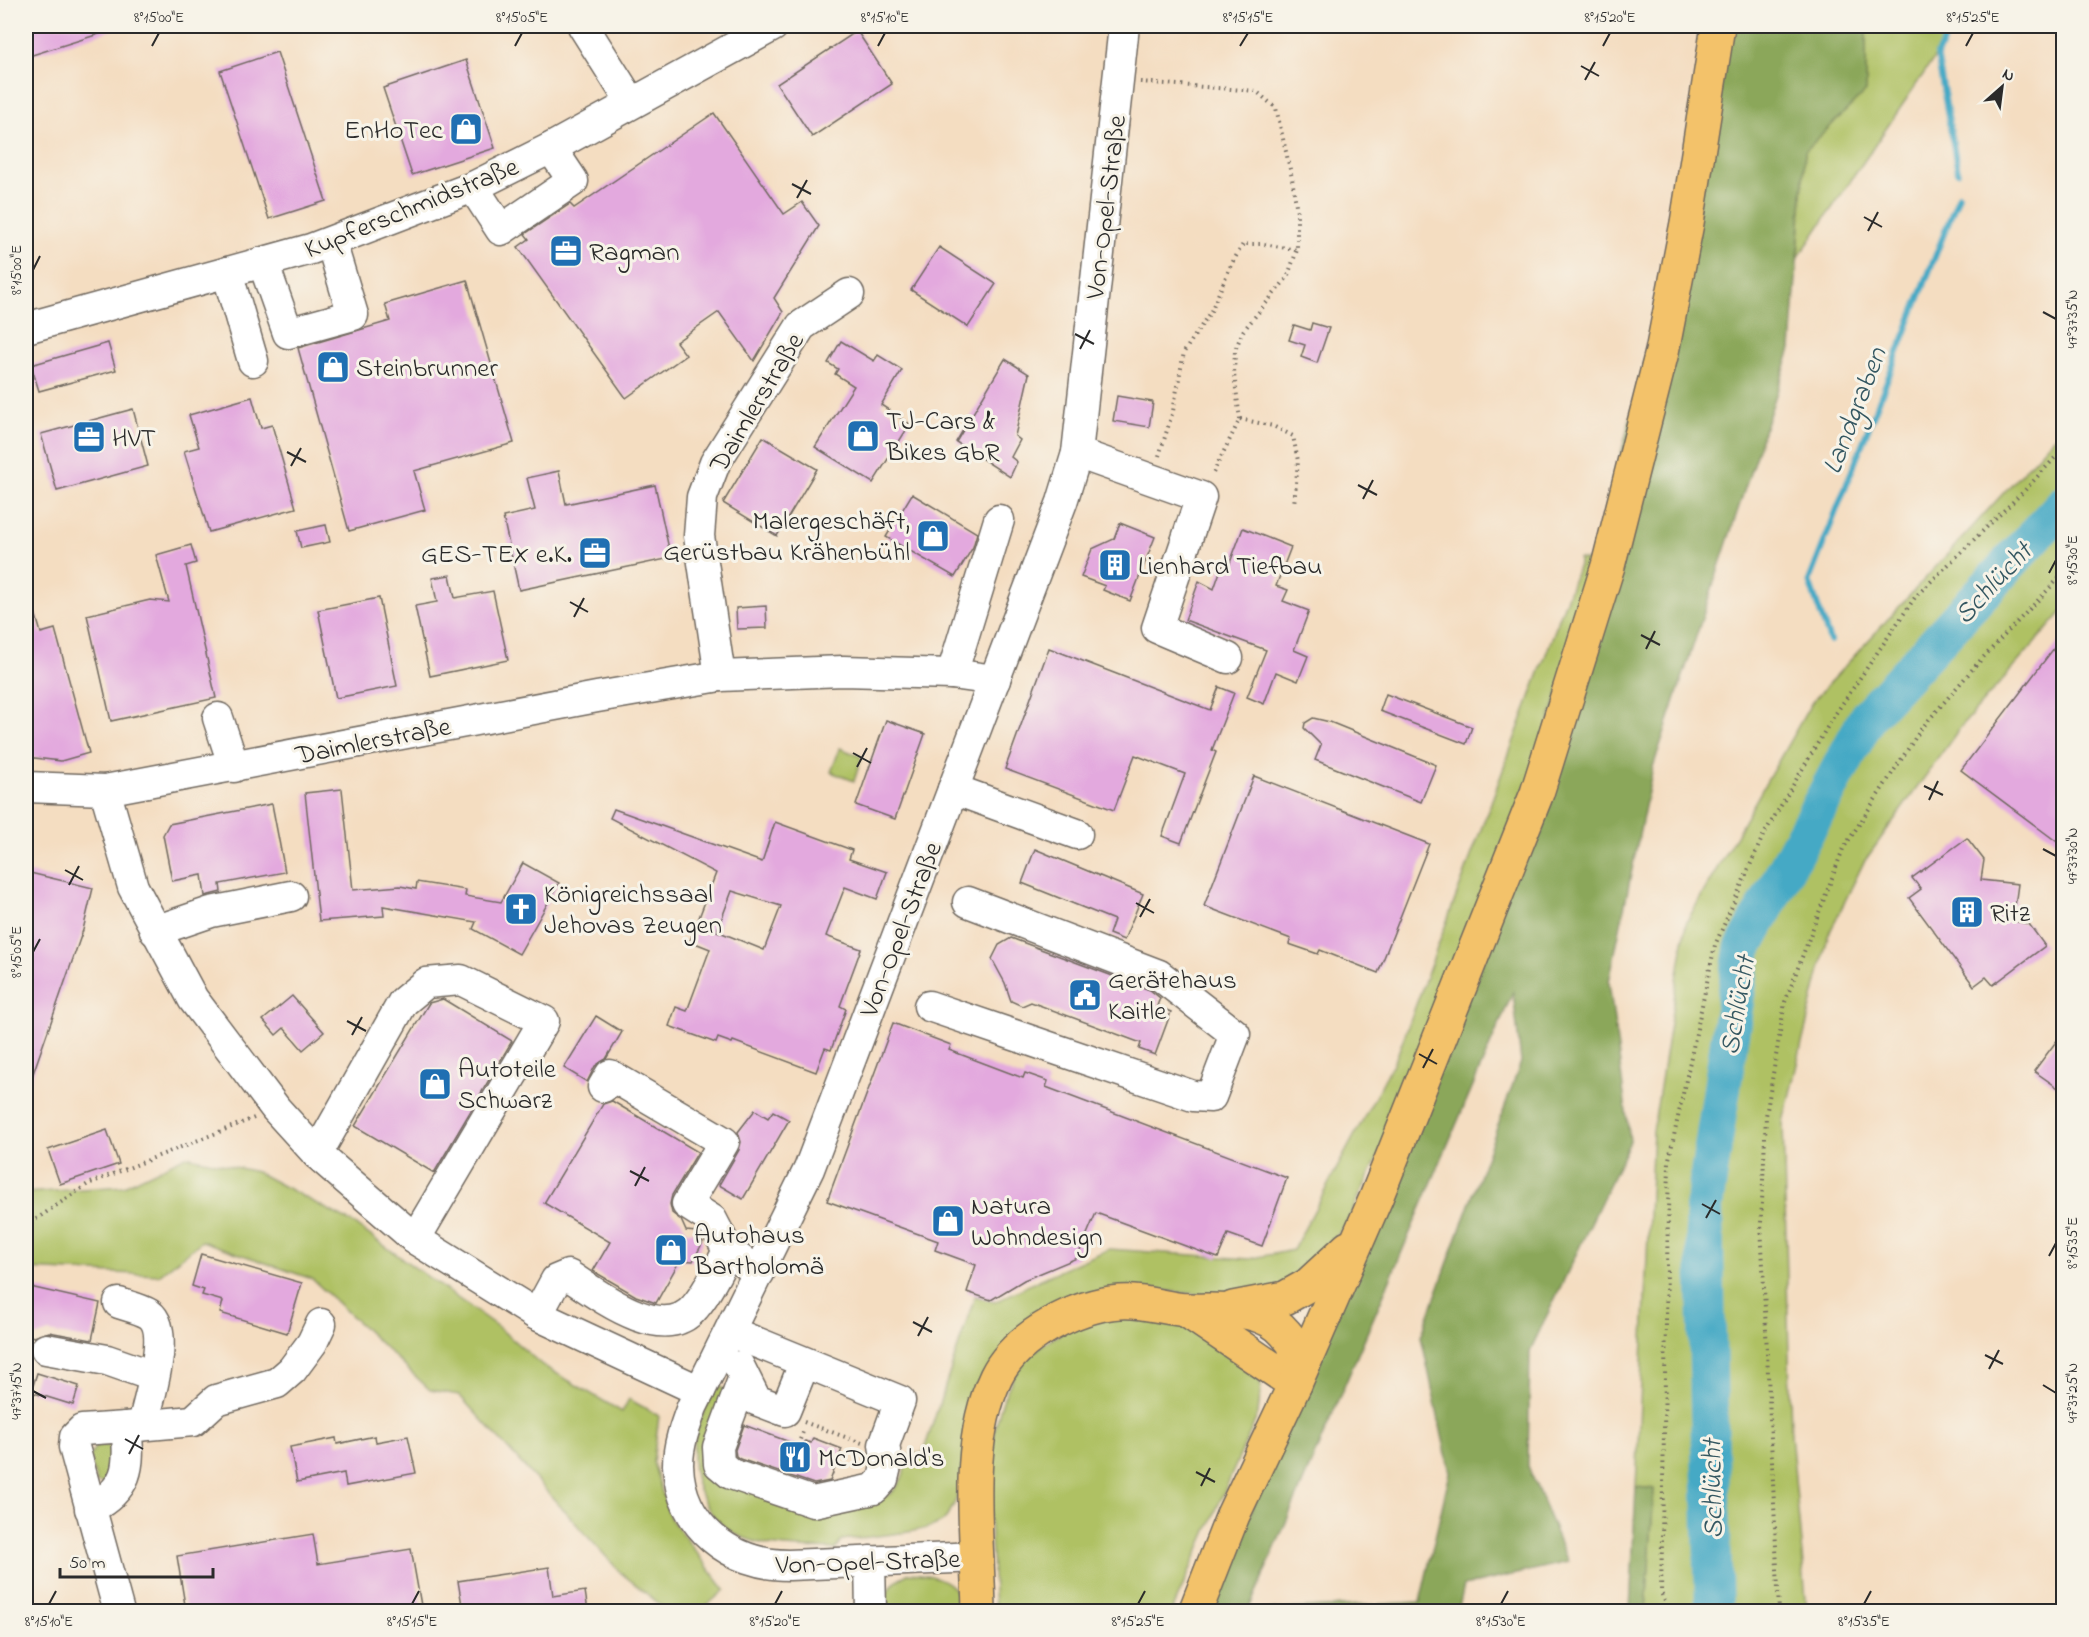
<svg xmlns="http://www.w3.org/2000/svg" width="2089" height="1637" font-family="'Indie Flower',sans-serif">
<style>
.green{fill:#afc164;stroke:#6d7648;stroke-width:1.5}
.forest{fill:#8ba75a;stroke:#5b6942;stroke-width:1.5;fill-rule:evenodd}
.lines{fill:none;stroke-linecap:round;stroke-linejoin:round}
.stream{stroke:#45a9c5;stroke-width:6}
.river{stroke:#45a9c5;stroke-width:38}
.building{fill:#e3a9de;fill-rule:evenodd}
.minor-casing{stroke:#716960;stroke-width:33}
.major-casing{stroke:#716960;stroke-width:36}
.path{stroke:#716960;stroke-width:4;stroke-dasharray:1.5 4.5;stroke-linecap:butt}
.minor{stroke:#fff;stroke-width:30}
.major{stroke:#f3c26a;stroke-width:33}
.ticks{fill:none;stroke:#2b2b2b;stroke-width:2}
.labels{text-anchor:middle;stroke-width:6;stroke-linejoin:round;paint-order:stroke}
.poi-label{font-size:27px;fill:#2b2b2b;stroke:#f7f3e8;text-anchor:start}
.street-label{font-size:27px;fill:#2b2b2b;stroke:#f7f3e8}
.water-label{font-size:28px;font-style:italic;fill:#345761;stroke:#f7f3e8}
.neatline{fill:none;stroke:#2b2b2b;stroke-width:2}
.ticks-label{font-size:15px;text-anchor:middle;fill:#2b2b2b}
</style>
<rect width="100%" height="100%" fill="#f7f3e8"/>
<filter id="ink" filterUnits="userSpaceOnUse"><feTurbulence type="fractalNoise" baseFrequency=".0167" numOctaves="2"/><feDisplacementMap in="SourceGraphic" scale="12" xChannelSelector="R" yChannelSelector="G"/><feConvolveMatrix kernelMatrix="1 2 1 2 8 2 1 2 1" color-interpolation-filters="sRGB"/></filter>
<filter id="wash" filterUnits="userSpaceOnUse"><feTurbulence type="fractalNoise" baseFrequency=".008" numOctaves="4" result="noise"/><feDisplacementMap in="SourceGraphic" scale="24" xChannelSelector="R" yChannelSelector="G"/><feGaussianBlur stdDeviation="1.35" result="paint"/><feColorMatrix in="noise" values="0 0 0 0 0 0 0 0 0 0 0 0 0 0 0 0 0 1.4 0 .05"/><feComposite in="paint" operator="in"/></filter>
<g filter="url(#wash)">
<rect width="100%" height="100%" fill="#f4ddc1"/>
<g class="green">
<polygon points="1866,26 1952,26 1937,54 1798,258 1805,151 1866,91"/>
<polygon points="2063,428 2063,611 1959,729 1864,862 1828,936 1783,1122 1791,1434 1807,1611 1646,1611 1654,1489 1636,1487 1653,1131 1686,923 1812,702"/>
<path d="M1579,559L1599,563L1527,791L1394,1123L1345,1226L1306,1269L1283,1286L1248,1294L1204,1295L1147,1289L1015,1333L959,1493C954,1503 951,1514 943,1521C930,1533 862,1537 842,1540L836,1549C808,1548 777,1549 750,1540C705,1526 687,1479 695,1436C699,1419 709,1401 716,1385L728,1391L714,1422L738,1483L887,1496C902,1485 905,1473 907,1455L923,1453L975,1296L995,1302L1041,1279L1109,1249L1249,1259L1293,1250L1397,1056L1579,565Z"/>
<polygon points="840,748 862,757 854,781 831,772"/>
<polygon points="186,1156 257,1172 351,1222 498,1327 542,1365 622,1412 629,1399 659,1416 653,1462 670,1518 725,1590 700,1611 668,1611 620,1572 459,1395 430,1390 312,1279 202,1241 159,1275 26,1269 26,1193 124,1186"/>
<path d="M1136,1315L1169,1321L1201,1333L1252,1365L1261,1385L1258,1414L1172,1611L995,1612C993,1538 973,1416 1028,1358C1039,1346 1062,1332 1077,1325C1093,1317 1119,1318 1136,1315Z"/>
<path d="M99,1445H108C120,1460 114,1469 104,1484L96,1482L90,1456L95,1447Z"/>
<path d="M909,1573C936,1574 959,1581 964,1611H883C883,1591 893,1582 909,1573Z"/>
</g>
<g class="forest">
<path d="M1733,26H1866V91L1805,151L1791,349L1653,767L1609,982L1630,1141L1530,1351L1528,1466L1568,1562L1464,1586L1458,1611L1211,1612L1231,1559L1497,927ZM1513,992L1521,1062L1421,1336L1450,1473L1420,1602L1248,1611Z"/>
<polygon points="1636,1487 1654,1489 1646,1611 1630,1611"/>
</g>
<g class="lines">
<g class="stream">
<polyline points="1952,26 1937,54 1958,172"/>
<polyline points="1830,641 1809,581 1959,195"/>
</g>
<polyline class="river" points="1714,1612 1704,1207 1743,949 1868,716 2064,504"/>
</g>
<g id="blocks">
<g class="building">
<polygon points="26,26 114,26 115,29 26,57"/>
<polygon points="857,31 892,84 812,137 777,84"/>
<polygon points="277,52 326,201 269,219 220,71"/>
<polygon points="466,60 495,148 412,175 383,88"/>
<polygon points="714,113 784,214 802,202 819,226 774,298 783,312 754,361 719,312 676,342 686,355 626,398 518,247 529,239 525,234 570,204 574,208"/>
<polygon points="939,247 996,284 968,327 911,290"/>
<polygon points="467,280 514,443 414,471 425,510 349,531 298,348 390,321 385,304"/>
<polygon points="1312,323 1329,328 1317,363 1301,357 1305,345 1289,340 1294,325 1310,330"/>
<polygon points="841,341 874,361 878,355 902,370 881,405 910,424 873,483 815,447 854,386 835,374 838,369 828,363"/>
<polygon points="108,343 116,370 39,391 31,365"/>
<polygon points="1005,359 1029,374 1015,436 1020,440 1011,457 1017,462 1010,477 956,442"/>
<polygon points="1117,396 1153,402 1149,427 1113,421"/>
<polygon points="252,397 261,428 272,425 296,508 209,532 184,451 199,447 189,415"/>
<polygon points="133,409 148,466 57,491 41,434"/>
<polygon points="763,437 817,469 777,536 723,503"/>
<polygon points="559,471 566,504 655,485 671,558 519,590 503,517 535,510 527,478"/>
<polygon points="912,494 977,533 973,547 955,577 886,537"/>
<polygon points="1120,523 1155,537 1130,601 1103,590 1105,586 1081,577 1092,549 1114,539"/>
<polygon points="326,525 330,542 301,548 297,531"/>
<polygon points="1243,528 1291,547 1276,586 1288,590 1283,601 1309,611 1294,650 1308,656 1298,681 1276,672 1264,704 1247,697 1266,650 1185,620 1199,581 1214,589 1222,566 1228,568"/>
<polygon points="191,545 196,563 186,566 216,698 111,721 87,615 150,600 169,602 156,555"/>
<polygon points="450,575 455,598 493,591 508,660 430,676 415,606 437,602 432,578"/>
<polygon points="30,595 41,633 55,629 89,753 61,761 26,757 26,596"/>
<polygon points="379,598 397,686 336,698 318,610"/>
<polygon points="766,606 767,628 737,629 736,608"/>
<polygon points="2064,635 2064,847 1961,770"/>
<polygon points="1049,648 1210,710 1219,687 1234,693 1212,750 1216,752 1181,843 1162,836 1185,774 1135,755 1114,810 1005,769"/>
<polygon points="1386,694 1472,727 1466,744 1380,711"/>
<polygon points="1313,718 1330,722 1436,765 1421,802 1315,760 1321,745 1304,728 1305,723"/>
<polygon points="886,720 925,734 895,819 856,805"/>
<polygon points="1254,776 1429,844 1378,973 1320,950 1318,954 1289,944 1291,939 1204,906"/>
<polygon points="342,789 353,890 400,886 416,889 417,882 466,890 465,896 501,902 523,863 559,883 519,954 473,929 476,922 383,906 384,916 319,921 305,793"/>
<polygon points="272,804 285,872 220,884 221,892 205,896 202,875 172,881 163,835 169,824"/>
<path d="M614,809L762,862L775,822L852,850L849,859L887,872L877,899L845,887L826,936L861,949L840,1006L846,1009L831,1050L825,1048L816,1072L733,1041L732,1043L718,1038L716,1043L669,1026L676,1007L687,1011L710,949L690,941L716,873L610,818ZM732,891L781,906L764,950L717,931Z"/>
<polygon points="1967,838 1984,860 1981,880 2018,884 2013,921 2029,924 2045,946 1993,985 1986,977 1974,986 1909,898 1921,889 1912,878"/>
<polygon points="1035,849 1143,894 1124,940 1109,934 1114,920 1022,883"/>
<polygon points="26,872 93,888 83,930 28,1088 26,1088"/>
<polygon points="1011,938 1150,990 1160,998 1157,1006 1171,1012 1155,1055 1139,1049 1141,1043 1031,1002 1022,1006 1011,1001 1005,983 992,959 999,945"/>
<polygon points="292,996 324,1032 303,1050 284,1028 276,1035 263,1020"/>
<polygon points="443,999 512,1041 434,1173 355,1126 429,1003"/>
<polygon points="596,1016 622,1032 606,1059 595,1066 587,1082 564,1068"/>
<polygon points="893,1023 951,1045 949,1050 1023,1078 1025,1073 1048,1081 1046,1087 1287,1178 1262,1246 1228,1234 1218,1258 1096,1213 1077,1258 1024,1280 991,1300 967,1292 976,1265 935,1250 938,1241 827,1201"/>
<polygon points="2064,1031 2064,1092 2034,1071"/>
<polygon points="612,1101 698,1152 672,1195 670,1204 672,1213 681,1220 686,1231 697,1232 703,1242 693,1261 680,1260 656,1303 636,1296 593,1271 610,1242 544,1203 603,1104"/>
<polygon points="755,1110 768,1118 773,1111 789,1120 743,1199 719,1185 739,1150 741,1142 738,1132"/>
<polygon points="107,1130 119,1164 60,1184 48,1150"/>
<polygon points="201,1254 302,1283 287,1333 220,1313 223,1301 202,1295 204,1290 192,1286"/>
<polygon points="26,1286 100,1303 92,1340 49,1332 34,1337 26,1335"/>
<polygon points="37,1373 79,1386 73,1405 31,1392"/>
<polygon points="744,1425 803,1447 805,1441 811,1443 813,1438 842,1449 830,1481 814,1484 740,1459 736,1456 735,1450"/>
<polygon points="375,1436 376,1442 408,1436 416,1473 346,1486 344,1473 297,1482 290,1447 336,1438 337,1444"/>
<polygon points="313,1534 318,1564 411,1549 422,1611 186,1611 177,1556"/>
<polygon points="549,1567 553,1596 585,1591 588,1611 463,1611 458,1581"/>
</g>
</g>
</g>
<g filter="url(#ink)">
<use href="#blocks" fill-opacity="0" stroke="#716960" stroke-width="1.5"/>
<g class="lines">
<defs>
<g id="minor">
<polyline points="583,26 631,102"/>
<polyline points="473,187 501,230 573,181 551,148"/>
<polyline points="263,262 288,333 353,315 331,242"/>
<polyline points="227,272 253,361"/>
<polyline points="26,328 311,249 473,187 551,148 773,26"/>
<polyline points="1077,453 1201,497 1157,628 1228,658"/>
<polyline points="952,674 999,520"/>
<polyline points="720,676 699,536 702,497 715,463 801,326 849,294"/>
<polyline points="218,718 234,767"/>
<polyline points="26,787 105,790 597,697 720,676 843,671 952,674 995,680"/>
<polyline points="953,789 1077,834"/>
<polyline points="105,790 133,887 193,999 276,1109 317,1154 415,1239 537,1315 700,1391"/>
<polyline points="155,931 211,912 291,896"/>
<polyline points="929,1006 1193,1096 1211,1097 1235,1034 1159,975 968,902"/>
<polyline points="603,1087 610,1075 724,1142 687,1204 712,1220 728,1251"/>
<polyline points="317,1154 403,1002 426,983 461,980 544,1021 415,1239"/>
<path d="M119,1303C128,1306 141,1309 149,1314C172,1330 148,1401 143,1425"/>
<path d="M537,1315L556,1280L568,1275C598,1295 664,1346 695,1307C709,1291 718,1269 728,1251L759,1273"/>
<polyline points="731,1332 900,1401 884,1445 887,1462 883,1479 874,1489 813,1502 731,1474 719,1464 718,1447 744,1377"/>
<polyline points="46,1349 107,1360 153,1376"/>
<polyline points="739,1366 756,1400 785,1411 804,1364"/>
<polyline points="126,1427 193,1421 216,1400 277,1383 292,1370 312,1343 321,1324"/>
<path d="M90,1509C128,1489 131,1468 126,1427L82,1430L75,1437L74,1447L119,1612"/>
<path d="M978,1557L789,1565C731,1565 680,1526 678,1465C678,1445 685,1426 692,1407L809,1169L1062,502L1077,453L1124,26"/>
<polyline points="870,1561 871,1612"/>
</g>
<g id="major">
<polyline points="1233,1308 1285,1298 1308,1285 1348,1248"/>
<polyline points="1186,1310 1295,1384"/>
<path d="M979,1612C978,1537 963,1446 996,1377C1016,1336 1076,1305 1120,1302C1144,1300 1165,1309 1188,1310C1222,1311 1262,1305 1286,1334C1288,1337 1293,1342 1294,1345C1297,1355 1295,1371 1295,1382"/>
<polyline points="1195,1612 1233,1515 1295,1384 1376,1198 1537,793 1608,566 1662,352 1687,223 1718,26"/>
</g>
</defs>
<use href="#minor" class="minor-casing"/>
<use href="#major" class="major-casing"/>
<g class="path">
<polyline points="796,31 808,26"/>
<polyline points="1140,82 1256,91 1276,108 1292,178 1297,212 1297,250 1287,278 1243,331 1235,350 1234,374 1240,419 1212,475"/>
<polyline points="1240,419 1273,426 1293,436 1298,461 1294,505"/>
<polyline points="1159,456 1173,411 1184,352 1211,311 1231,265 1243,244 1264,244 1297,250"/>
<polyline points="26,1226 88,1184 254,1118"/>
<polyline points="804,1422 862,1443"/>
<polyline points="798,1445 804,1429"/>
<polyline points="1247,1612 1248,1611"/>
<polyline points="1670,1612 1661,1593 1669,1159 1715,945 1763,836 1832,719 1916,596 2025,490 2064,448"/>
<polyline points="1779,1612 1761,1223 1766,1116 1785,1002 1843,849 1921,729 1977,664 2064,573"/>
</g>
<use href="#minor" class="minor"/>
<use href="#major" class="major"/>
</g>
</g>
<path class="ticks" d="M152,46L159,33M515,46L522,33M878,46L885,33M1240,46L1248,33M1603,46L1610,33M1966,46L1973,33M1581,66L1599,76M1585,80L1595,62M792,184L811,194M797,198L807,180M1864,217L1882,227M1868,231L1878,212M33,270L40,256M2043,312L2056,319M1075,334L1094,344M1080,349L1090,330M287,452L306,462M291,466L301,448M1358,485L1377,495M1363,499L1373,480M2049,573L2056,560M570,602L588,612M574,617L584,598M1641,635L1660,645M1646,649L1655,631M853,753L871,763M857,767L867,748M1924,786L1943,795M1929,800L1938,781M2043,849L2056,856M65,870L83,880M69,885L79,866M1136,903L1154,913M1140,917L1150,899M33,952L40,939M347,1021L366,1031M352,1035L362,1017M1419,1054L1437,1064M1423,1068L1433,1049M630,1171L649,1181M635,1186L645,1167M1702,1204L1720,1214M1706,1218L1716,1200M2049,1256L2056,1243M913,1322L932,1332M918,1336L928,1317M1985,1355L2003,1364M1989,1369L1999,1350M2043,1385L2056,1393M33,1391L46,1398M125,1439L143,1449M129,1454L139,1435M1196,1472L1215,1482M1201,1486L1210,1468M49,1604L56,1591M412,1604L419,1591M775,1604L782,1591M1138,1604L1145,1591M1501,1604L1508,1591M1864,1604L1871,1591"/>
<defs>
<symbol id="shop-square" viewBox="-11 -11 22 22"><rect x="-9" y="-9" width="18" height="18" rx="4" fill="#1f6fb2" stroke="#f7f3e8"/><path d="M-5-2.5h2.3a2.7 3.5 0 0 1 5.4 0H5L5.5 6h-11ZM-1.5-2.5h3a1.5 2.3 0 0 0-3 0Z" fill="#fff"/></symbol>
<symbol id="office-square" viewBox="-11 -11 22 22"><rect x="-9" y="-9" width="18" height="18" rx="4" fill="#1f6fb2" stroke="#f7f3e8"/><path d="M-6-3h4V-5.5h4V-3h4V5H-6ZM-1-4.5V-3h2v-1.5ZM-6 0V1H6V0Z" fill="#fff"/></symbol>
<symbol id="building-square" viewBox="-11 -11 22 22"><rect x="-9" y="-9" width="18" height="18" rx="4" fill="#1f6fb2" stroke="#f7f3e8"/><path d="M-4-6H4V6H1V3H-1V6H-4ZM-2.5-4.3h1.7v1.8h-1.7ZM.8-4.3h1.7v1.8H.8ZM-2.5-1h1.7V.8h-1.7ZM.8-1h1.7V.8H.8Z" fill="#fff"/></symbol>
<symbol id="church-square" viewBox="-11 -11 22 22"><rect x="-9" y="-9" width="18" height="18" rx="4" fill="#1f6fb2" stroke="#f7f3e8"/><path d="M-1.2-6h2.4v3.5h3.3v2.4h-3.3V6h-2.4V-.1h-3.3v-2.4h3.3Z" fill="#fff"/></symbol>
<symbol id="civic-square" viewBox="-11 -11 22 22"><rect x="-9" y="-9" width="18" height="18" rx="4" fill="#1f6fb2" stroke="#f7f3e8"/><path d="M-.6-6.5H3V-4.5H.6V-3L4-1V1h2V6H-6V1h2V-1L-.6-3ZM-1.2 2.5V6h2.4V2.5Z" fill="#fff"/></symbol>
<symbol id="restaurant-square" viewBox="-11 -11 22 22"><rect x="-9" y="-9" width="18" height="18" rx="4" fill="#1f6fb2" stroke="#f7f3e8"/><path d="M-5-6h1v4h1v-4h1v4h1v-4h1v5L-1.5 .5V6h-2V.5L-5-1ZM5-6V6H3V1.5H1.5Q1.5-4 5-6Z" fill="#fff"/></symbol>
</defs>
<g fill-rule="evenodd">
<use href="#shop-square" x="447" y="110" width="38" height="38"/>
<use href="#office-square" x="547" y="232" width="38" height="38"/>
<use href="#shop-square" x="314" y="348" width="38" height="38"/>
<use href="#shop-square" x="844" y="417" width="38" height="38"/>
<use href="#office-square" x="70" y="418" width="38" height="38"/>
<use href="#shop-square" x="914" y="517" width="38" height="38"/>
<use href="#office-square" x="576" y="534" width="38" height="38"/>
<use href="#building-square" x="1096" y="546" width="38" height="38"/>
<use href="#church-square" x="502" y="890" width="38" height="38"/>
<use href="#building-square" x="1948" y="893" width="38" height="38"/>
<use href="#civic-square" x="1066" y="976" width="38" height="38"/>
<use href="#shop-square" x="416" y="1065" width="38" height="38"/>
<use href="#shop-square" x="929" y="1202" width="38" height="38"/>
<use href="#shop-square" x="652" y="1231" width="38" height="38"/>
<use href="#restaurant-square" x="776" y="1438" width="38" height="38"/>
</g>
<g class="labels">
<g class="poi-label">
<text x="443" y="138" text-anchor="end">EnHoTec</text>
<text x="589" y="260">Ragman</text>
<text x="356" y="376">Steinbrunner</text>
<text x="886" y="429">TJ-Cars &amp;<tspan x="886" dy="31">Bikes GbR</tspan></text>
<text x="112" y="446">HVT</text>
<text x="910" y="529" text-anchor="end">Malergeschäft,<tspan x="910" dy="31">Gerüstbau Krähenbühl</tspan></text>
<text x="572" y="562" text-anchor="end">GES-TEX e.K.</text>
<text x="1138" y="574">Lienhard Tiefbau</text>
<text x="544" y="902">Königreichssaal<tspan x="544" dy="31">Jehovas Zeugen</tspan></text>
<text x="1990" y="921">Ritz</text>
<text x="1108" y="988">Gerätehaus<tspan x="1108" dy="31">Kaitle</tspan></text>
<text x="458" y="1077">Autoteile<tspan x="458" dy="31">Schwarz</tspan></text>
<text x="971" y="1214">Natura<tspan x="971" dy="31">Wohndesign</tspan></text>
<text x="694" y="1243">Autohaus<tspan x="694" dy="31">Bartholomä</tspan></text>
<text x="818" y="1466">McDonald's</text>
</g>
<g class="street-label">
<text transform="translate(411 207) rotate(-22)" y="9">Kupferschmidstraße</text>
<text transform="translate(1105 207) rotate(-83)" y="9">Von-Opel-Straße</text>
<text transform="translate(756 402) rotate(-59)" y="9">Daimlerstraße</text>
<text transform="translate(373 740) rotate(-11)" y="9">Daimlerstraße</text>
<text transform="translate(900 929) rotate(-69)" y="9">Von-Opel-Straße</text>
<text transform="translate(868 1561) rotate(-2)" y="9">Von-Opel-Straße</text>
</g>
<g class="water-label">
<text transform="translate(1853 410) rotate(-69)" y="10">Landgraben</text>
<text transform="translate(1992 582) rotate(-47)" y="10">Schlücht</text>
<text transform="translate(1736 1005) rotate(-80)" y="10">Schlücht</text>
<text transform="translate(1711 1489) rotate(-91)" y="10">Schlücht</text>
</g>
</g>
<rect width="2089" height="1637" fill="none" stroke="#f7f3e8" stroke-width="66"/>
<g transform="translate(2002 87) rotate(28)" stroke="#f7f3e8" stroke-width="4.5" paint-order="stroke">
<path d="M0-4.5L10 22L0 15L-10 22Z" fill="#2b2b2b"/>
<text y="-9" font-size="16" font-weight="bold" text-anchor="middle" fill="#2b2b2b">N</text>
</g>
<path d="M60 1568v9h153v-9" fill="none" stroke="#2b2b2b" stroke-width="3"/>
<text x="69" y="1568" font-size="18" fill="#2b2b2b" stroke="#f7f3e8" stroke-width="4.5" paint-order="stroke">50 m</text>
<rect x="33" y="33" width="2023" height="1571" class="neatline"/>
<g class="ticks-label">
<text x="159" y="22">8°15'00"E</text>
<text x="522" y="22">8°15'05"E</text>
<text x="885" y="22">8°15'10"E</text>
<text x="1248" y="22">8°15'15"E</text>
<text x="1610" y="22">8°15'20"E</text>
<text x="1973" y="22">8°15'25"E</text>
<text transform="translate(16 270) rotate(-90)" y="5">8°15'00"E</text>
<text transform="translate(2072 319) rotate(-90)" y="5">47°37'35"N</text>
<text transform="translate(2072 560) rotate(-90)" y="5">8°15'30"E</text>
<text transform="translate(2072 856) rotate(-90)" y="5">47°37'30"N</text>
<text transform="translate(16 952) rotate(-90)" y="5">8°15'05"E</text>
<text transform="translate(2072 1243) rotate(-90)" y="5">8°15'35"E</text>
<text transform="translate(16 1391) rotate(-90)" y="5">47°37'15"N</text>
<text transform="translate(2072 1393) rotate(-90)" y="5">47°37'25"N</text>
<text x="49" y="1626">8°15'10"E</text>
<text x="412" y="1626">8°15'15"E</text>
<text x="775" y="1626">8°15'20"E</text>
<text x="1138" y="1626">8°15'25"E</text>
<text x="1501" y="1626">8°15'30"E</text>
<text x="1864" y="1626">8°15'35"E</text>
</g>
</svg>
